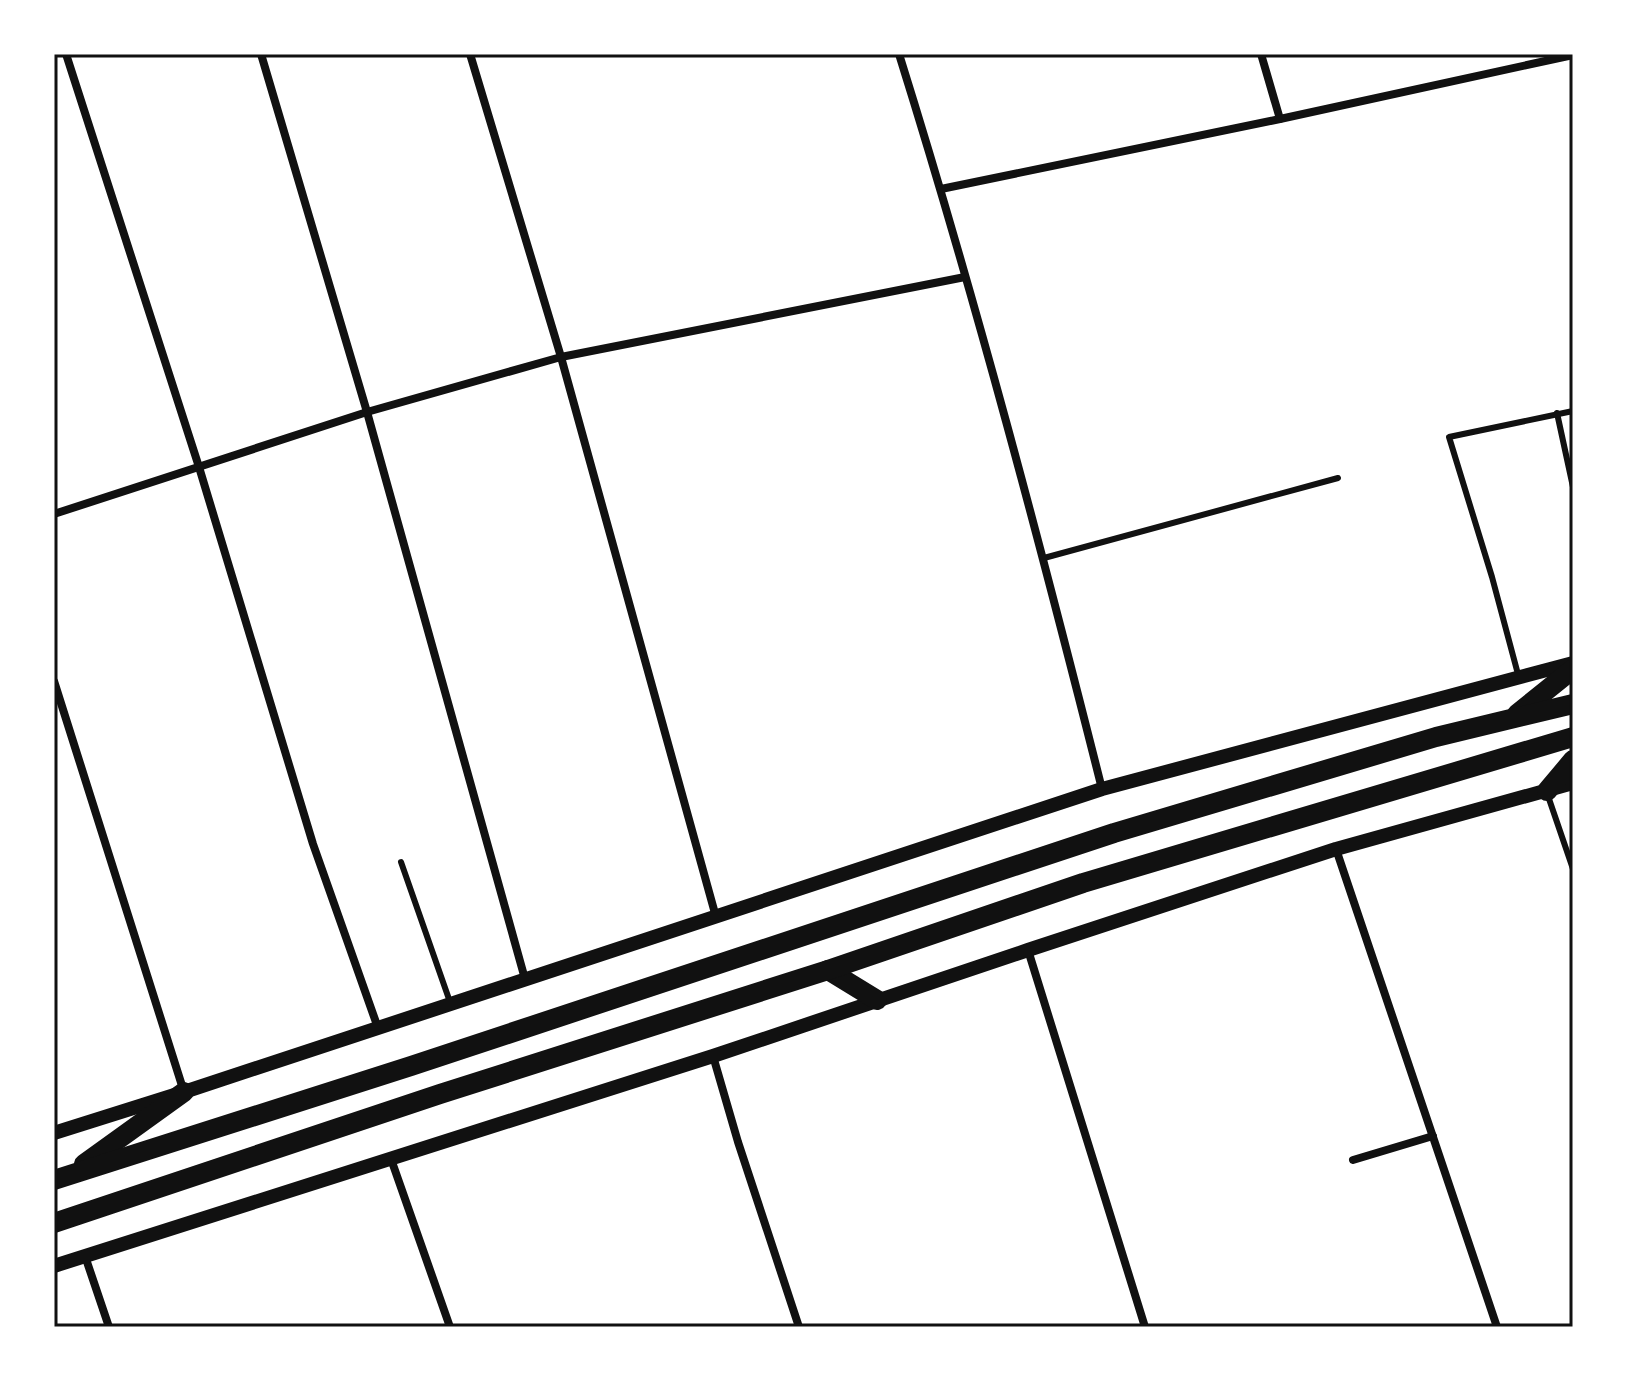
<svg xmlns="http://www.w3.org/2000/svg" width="1627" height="1381" font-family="'Asap Condensed',sans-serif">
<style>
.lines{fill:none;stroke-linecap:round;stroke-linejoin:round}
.service{stroke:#111;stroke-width:6}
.minor{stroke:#111;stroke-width:8}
.tertiary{stroke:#111;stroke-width:14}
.primary{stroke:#111;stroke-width:20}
.neatline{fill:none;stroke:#111;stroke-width:3}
</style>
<rect width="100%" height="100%" fill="#fff"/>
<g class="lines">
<g class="service">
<polyline points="1557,413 1573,487"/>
<polyline points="1044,558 1338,478"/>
<polyline points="1519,678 1492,577 1449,437 1573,411"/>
<polyline points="1547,793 1573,869"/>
<polyline points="401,862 450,1002"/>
</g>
<g class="minor">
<polyline points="66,54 199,467 313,844 378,1028"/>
<polyline points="261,54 367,412 525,979"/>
<polyline points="470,54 561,357 716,917"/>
<path d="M899,54C975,297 1040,543 1102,789"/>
<polyline points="1261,54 1280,119"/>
<polyline points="941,189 1280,119 1573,55"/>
<polyline points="54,514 367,412 561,357 965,277"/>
<polyline points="54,681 184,1092"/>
<polyline points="1336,849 1497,1327"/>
<polyline points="1028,950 1145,1327"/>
<polyline points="713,1056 738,1142 799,1327"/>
<polyline points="391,1159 450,1327"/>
<polyline points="1353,1160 1433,1136"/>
<polyline points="85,1256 109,1327"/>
</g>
<g class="tertiary">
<polyline points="54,1133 184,1092 1102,789 1573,663"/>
<polyline points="54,1266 713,1056 1028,950 1336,849 1573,783"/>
</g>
<g class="primary">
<polyline points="1517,714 1573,669"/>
<polyline points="1547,791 1573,760"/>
<polyline points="828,970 877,1000"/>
<polyline points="84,1164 184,1092"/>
<polyline points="54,1180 411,1066 1114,833 1436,737 1573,704"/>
<polyline points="54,1223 440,1094 828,970 1083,883 1573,737"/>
</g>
</g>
<rect width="1627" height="1381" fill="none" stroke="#ffffff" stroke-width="112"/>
<rect x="56" y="56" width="1515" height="1269" class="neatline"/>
</svg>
